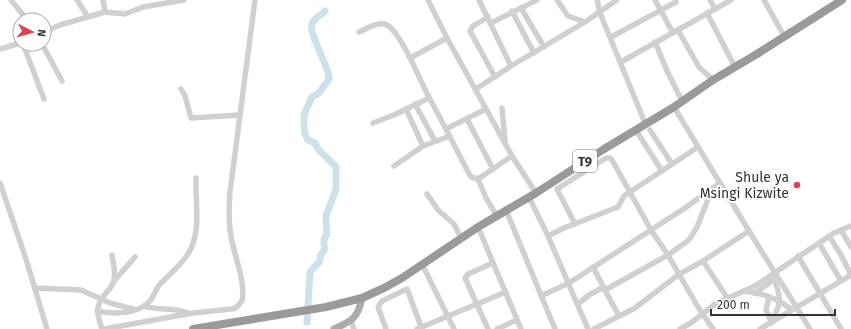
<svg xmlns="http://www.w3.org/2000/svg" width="851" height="329" font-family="'Fira Sans',sans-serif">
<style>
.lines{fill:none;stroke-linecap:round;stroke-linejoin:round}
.river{stroke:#cde1eb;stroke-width:7}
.minor{stroke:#d0d0d0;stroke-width:5.5}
.major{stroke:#ababab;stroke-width:7}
.highway{stroke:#9a9a9a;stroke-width:8}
.poi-dot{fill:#df3f51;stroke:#fff;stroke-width:1.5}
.labels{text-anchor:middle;stroke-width:4;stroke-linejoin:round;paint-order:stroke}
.shield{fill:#fff;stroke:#707070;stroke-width:1}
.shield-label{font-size:13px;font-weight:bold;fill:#333}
.poi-label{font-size:14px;fill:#333;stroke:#fff;text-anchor:end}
</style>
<rect width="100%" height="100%" fill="#fff"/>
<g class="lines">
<path class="river" d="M307,322L310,272L320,261V256L325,249C323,243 323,239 327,234L326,216L336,189V167L318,149L315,143L308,140L305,134L304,126V115L312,97L319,93L329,79C330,67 308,34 312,24C314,17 321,16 325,11"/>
<g class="minor">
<polyline points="11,0 27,20"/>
<polyline points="77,0 88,17"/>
<polyline points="103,0 105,12"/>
<polyline points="428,0 447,38 512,156 536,193"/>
<polyline points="479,0 511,66"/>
<polyline points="557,0 568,16 585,22"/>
<polyline points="597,0 600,13 645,123"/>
<polyline points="655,0 673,33"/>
<polyline points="710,0 715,9"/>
<polyline points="764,0 784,36"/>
<polyline points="521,8 544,47"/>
<polyline points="512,11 534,53"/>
<polyline points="707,13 735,67"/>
<polyline points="488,17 473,26 470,31 495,77"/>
<polyline points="491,23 537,0"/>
<polyline points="678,30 699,67 713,80"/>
<polyline points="44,32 60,25 105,12 125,14 143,7 184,0"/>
<path d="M359,32C368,28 378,21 387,25C401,32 421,83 430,99C442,121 453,143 465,166L471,177L478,179L512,156"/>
<polyline points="611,37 676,2"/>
<polyline points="655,42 667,71 682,101"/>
<polyline points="23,44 44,99"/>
<polyline points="42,44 62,81"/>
<polyline points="0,49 20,43"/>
<polyline points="410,58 447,38"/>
<polyline points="621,62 731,0"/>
<polyline points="181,89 185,96 191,118 240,115"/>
<polyline points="476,89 511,66 585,22 617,0"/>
<polyline points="415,104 435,141"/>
<polyline points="674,107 749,231 810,329"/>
<polyline points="502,108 505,141"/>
<polyline points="406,109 423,146"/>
<polyline points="467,119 493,169"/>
<polyline points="373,123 394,115 429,98"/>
<polyline points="446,129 486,109"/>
<polyline points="650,130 672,164"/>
<polyline points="639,135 662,171"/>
<polyline points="394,166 423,146 450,136"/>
<polyline points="478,179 486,198 497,216"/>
<polyline points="0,183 26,259 47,329"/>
<polyline points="427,194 438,210 454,224 461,238"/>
<polyline points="529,197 548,236"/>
<polyline points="506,210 555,329"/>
<polyline points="575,224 557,189 606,158 610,158 612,160 651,230 668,255 698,307 713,329"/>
<polyline points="478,227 521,329"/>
<polyline points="841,230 851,247"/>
<polyline points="829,236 841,255 851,275"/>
<polyline points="819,243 841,281"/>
<polyline points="798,256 841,329"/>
<polyline points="703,261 728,299"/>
<polyline points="422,264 454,329"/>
<polyline points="593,267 605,290"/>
<polyline points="114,281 135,257"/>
<polyline points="35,288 81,290 110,303 133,309"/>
<path d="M744,291C764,294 777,298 792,310"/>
<polyline points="755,293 768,284 775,277"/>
<polyline points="541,296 569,283 685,208 720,183"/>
<polyline points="769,297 766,310 771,321"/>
<polyline points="578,304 589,295 604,287"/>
<path d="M144,306C158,311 174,307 188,313"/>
<path d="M97,311C114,314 137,315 150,301C154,296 156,288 161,283C171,273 181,265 188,254C202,232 195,202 196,178"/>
<polyline points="619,316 605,290 668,255 689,240 697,227 712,189"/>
<polyline points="351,321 354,329"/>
<path d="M771,323C781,304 782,299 774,279"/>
<path d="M102,329C97,315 95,305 105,294C109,290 113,285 114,280C116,272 113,263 112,255"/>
<path d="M104,329L193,313L231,309L236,308L242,301C246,281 234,256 231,236C228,221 229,206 230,192L255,0"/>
<polyline points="386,329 378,307 382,301 407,289 422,329"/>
<polyline points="417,329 506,292"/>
<polyline points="488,329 465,278 468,274 493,263"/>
<polyline points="497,329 517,320"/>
<polyline points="588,329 548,236 564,228 618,207 624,196 630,192 698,147"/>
<polyline points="594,329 635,308 678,275 703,261 749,231"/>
<polyline points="680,329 691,323 715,304 755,286 834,233 851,226"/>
<polyline points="760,329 851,275"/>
</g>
<path class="major" d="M334,329C352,321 358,318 362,298"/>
<polyline class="highway" points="193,329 326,307 362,298 384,288 402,278 478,227 536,193 604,149 674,107 713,80 757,54 842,0"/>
</g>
<circle class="poi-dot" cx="797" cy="185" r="4"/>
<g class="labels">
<rect class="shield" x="573" y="150" width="24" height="22" rx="3"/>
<g class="shield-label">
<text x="585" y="166">T9</text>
</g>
<g class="poi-label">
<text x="789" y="182">Shule ya<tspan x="789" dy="16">Msingi Kizwite</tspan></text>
</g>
</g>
<g transform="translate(32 32) rotate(96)"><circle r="19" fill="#ffffff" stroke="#adadad"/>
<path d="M0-3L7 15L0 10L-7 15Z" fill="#df3f51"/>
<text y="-6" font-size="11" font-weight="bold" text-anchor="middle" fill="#333333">N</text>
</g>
<path d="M711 309v6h124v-6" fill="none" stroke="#333333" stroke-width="2"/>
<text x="717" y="309" font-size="12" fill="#333333" stroke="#ffffff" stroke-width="3" paint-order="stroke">200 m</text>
</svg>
